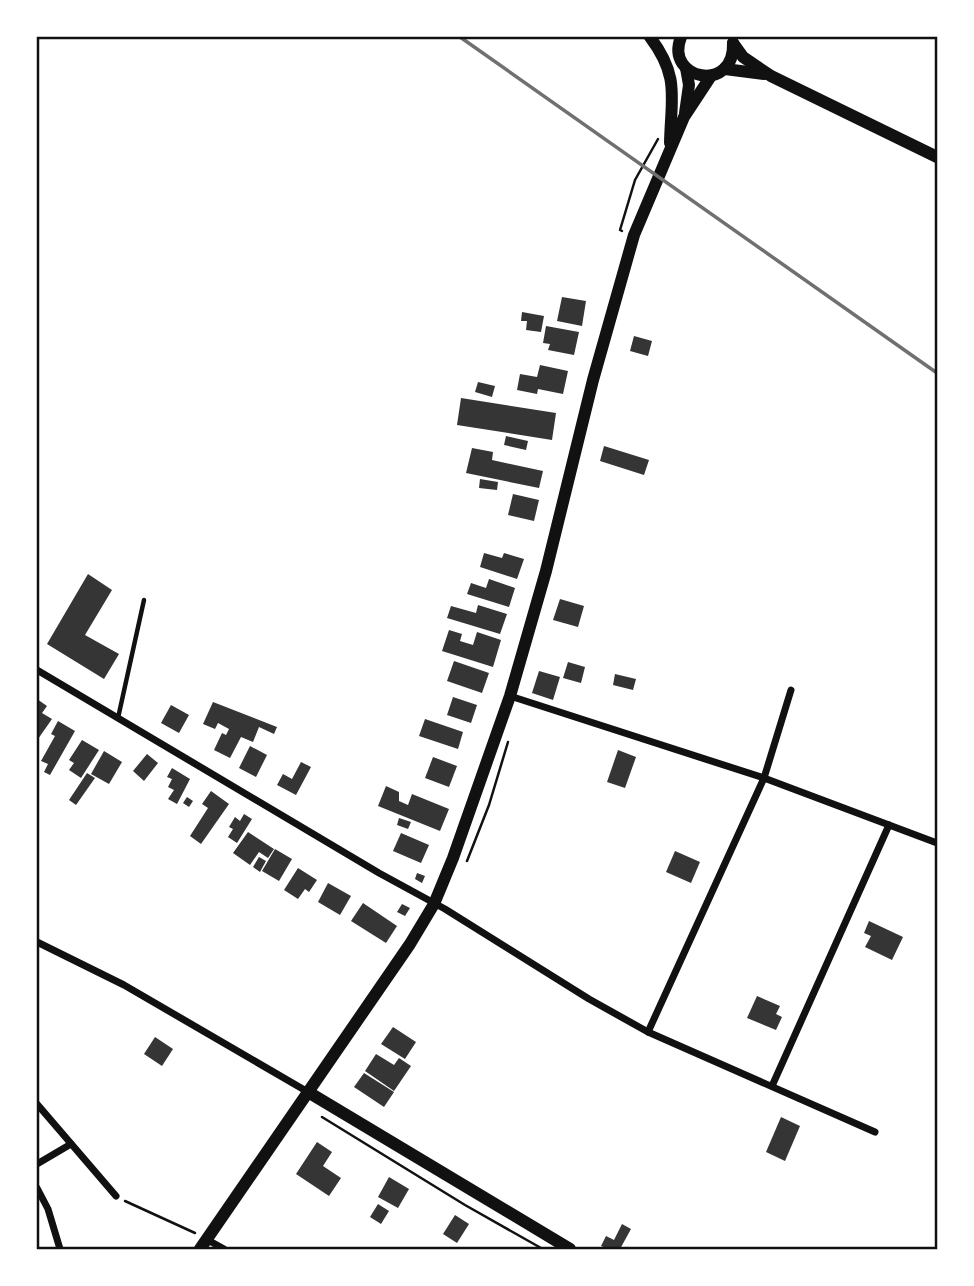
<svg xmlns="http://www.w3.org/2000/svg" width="974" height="1286" font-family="Merriweather,serif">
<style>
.building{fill:#353535}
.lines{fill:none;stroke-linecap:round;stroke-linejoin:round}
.path{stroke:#111;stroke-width:2.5}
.service{stroke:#111;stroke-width:4.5}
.minor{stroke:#111;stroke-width:7}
.secondary{stroke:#111;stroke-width:12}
.primary{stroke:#111;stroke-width:12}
.rail{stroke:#707070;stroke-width:3.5}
.neatline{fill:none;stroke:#111;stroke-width:2.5}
</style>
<rect width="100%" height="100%" fill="#fff"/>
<g class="building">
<polygon points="562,297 586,301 582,326 557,321"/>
<polygon points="522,312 544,316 541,332 526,330 527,321 521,321"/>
<polygon points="546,326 579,332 574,355 548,350 550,344 543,343"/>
<polygon points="634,336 652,341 648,356 630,351"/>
<polygon points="540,365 568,371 563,394 538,389 537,394 517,390 520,374 537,377"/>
<polygon points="478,382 495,386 492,397 475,392"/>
<polygon points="461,398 556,413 552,440 457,425"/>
<polygon points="506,436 528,441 526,450 504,445"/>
<polygon points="604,446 649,460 644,475 600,461"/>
<polygon points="472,448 493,452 492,460 543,471 539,488 466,473"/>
<polygon points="480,479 498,482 497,490 479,488"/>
<polygon points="513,494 539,500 534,521 508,515"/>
<polygon points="484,553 502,558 504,553 524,559 517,579 480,567"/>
<polygon points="88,574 112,590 85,635 119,654 104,679 47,644"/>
<polygon points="489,579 515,588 509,607 467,594 471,583 486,588"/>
<polygon points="560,599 584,606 578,627 553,620"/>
<polygon points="478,605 507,614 500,634 447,618 451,606 476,613"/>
<polygon points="449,630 462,634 460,641 473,645 477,632 501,640 493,667 442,651"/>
<polygon points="454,661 489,673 482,693 447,681"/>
<polygon points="568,662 585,667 581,683 563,678"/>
<polygon points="539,671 560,677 553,700 532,693"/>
<polygon points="615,674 636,679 633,690 613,685"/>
<polygon points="453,697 477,705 471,723 447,715"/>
<polygon points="37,699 47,706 42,713 52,719 38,739"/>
<polygon points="213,702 277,727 274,734 259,727 253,742 241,737 230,758 214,750 222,733 226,735 229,729 218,723 215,729 203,724"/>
<polygon points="171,705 189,715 179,733 161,723"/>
<polygon points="425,719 463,732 458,749 419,736"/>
<polygon points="58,721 75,731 50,775 44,772 48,764 41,761 55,736 51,734"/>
<polygon points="82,740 99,750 81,778 69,770 74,763 69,760"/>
<polygon points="250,746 267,755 256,777 239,768"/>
<polygon points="618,750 636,757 625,788 607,782"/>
<polygon points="104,751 122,762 109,784 91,774"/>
<polygon points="147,754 158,763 144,781 133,771"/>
<polygon points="433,757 457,766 449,787 425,778"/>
<polygon points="301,762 311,767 296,795 277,785 283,774 292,779"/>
<polygon points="172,768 190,779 177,804 168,799 174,790 168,787 172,779 167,777"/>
<polygon points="87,773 95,778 76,805 69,800"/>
<polygon points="386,786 399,792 399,801 408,805 412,794 449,809 440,831 378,806"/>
<polygon points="211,791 229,804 201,844 190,836 208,808 202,804"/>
<polygon points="187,797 193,801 189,807 183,803"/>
<polygon points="244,814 252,819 237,843 228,837 233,829 229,827 235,817 240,821"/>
<polygon points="399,818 411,822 408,829 397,825"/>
<polygon points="248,832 274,849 268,858 259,852 250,865 233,853"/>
<polygon points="401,833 429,845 421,863 393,851"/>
<polygon points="275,849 292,859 279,881 262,871"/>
<polygon points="675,851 700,862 691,883 666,872"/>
<polygon points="259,857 266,861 260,872 253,867"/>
<polygon points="298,868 317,880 309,892 305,889 298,899 284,890"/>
<polygon points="417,873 425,876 422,883 415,879"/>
<polygon points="328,883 351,896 340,915 318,902"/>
<polygon points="363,903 397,926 386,943 351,921"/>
<polygon points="402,904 410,908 405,916 397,912"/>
<polygon points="869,921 903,937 892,960 865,947 871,936 864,933"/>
<polygon points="757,996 780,1006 776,1014 782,1017 776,1030 747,1018"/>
<polygon points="393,1027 416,1042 405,1059 381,1044"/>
<polygon points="155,1037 173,1049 162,1066 144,1054"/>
<polygon points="376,1054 394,1065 399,1058 411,1066 394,1091 365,1071"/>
<polygon points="364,1073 394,1092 384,1107 354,1087"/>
<polygon points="781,1117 800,1126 785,1161 766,1152"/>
<polygon points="317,1142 332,1152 323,1166 341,1178 329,1196 296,1174"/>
<polygon points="389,1177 409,1189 398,1208 378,1197"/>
<polygon points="378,1204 389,1211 381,1224 370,1217"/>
<polygon points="455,1215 469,1224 457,1243 443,1234"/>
<polygon points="622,1224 631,1229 620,1249 608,1249 601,1246 606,1236 614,1240"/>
</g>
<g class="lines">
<g class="path">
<polyline points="622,231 620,230 635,180 658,139"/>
<polyline points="467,861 489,805 508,742"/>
<polyline points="322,1117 465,1205 541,1248"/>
<polyline points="125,1201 195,1233"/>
</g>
<polyline class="service" points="118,718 144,600"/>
<g class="minor">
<polyline points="37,670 379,873 445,909 589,999 648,1032 875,1132"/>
<polyline points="510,696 764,778 937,843"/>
<polyline points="37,942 124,985 308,1092"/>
<polyline points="648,1032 764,778 791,690"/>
<polyline points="772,1086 889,825"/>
<polyline points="37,1104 116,1196"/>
<polyline points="37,1164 71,1144"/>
<polyline points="37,1188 48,1209 60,1249"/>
<polyline points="206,1239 224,1249"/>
</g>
<g class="secondary">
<path d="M650,37C680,77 671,97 670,143"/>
<polyline points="685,113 689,85 686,68"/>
<polyline points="308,1092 570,1249"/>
<polyline points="200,1249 410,944 434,904 453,858 510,696 546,571 593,380 634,235 684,117 711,76"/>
</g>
<g class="primary">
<path d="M681,37C664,80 735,94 733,43"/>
<polyline points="733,43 743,57 771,76 937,157"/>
<polyline points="725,69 764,74"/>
</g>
<polyline class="rail" points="460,37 937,373"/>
</g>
<rect width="974" height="1286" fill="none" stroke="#ffffff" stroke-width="77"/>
<rect x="38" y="38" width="898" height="1210" class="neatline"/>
</svg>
